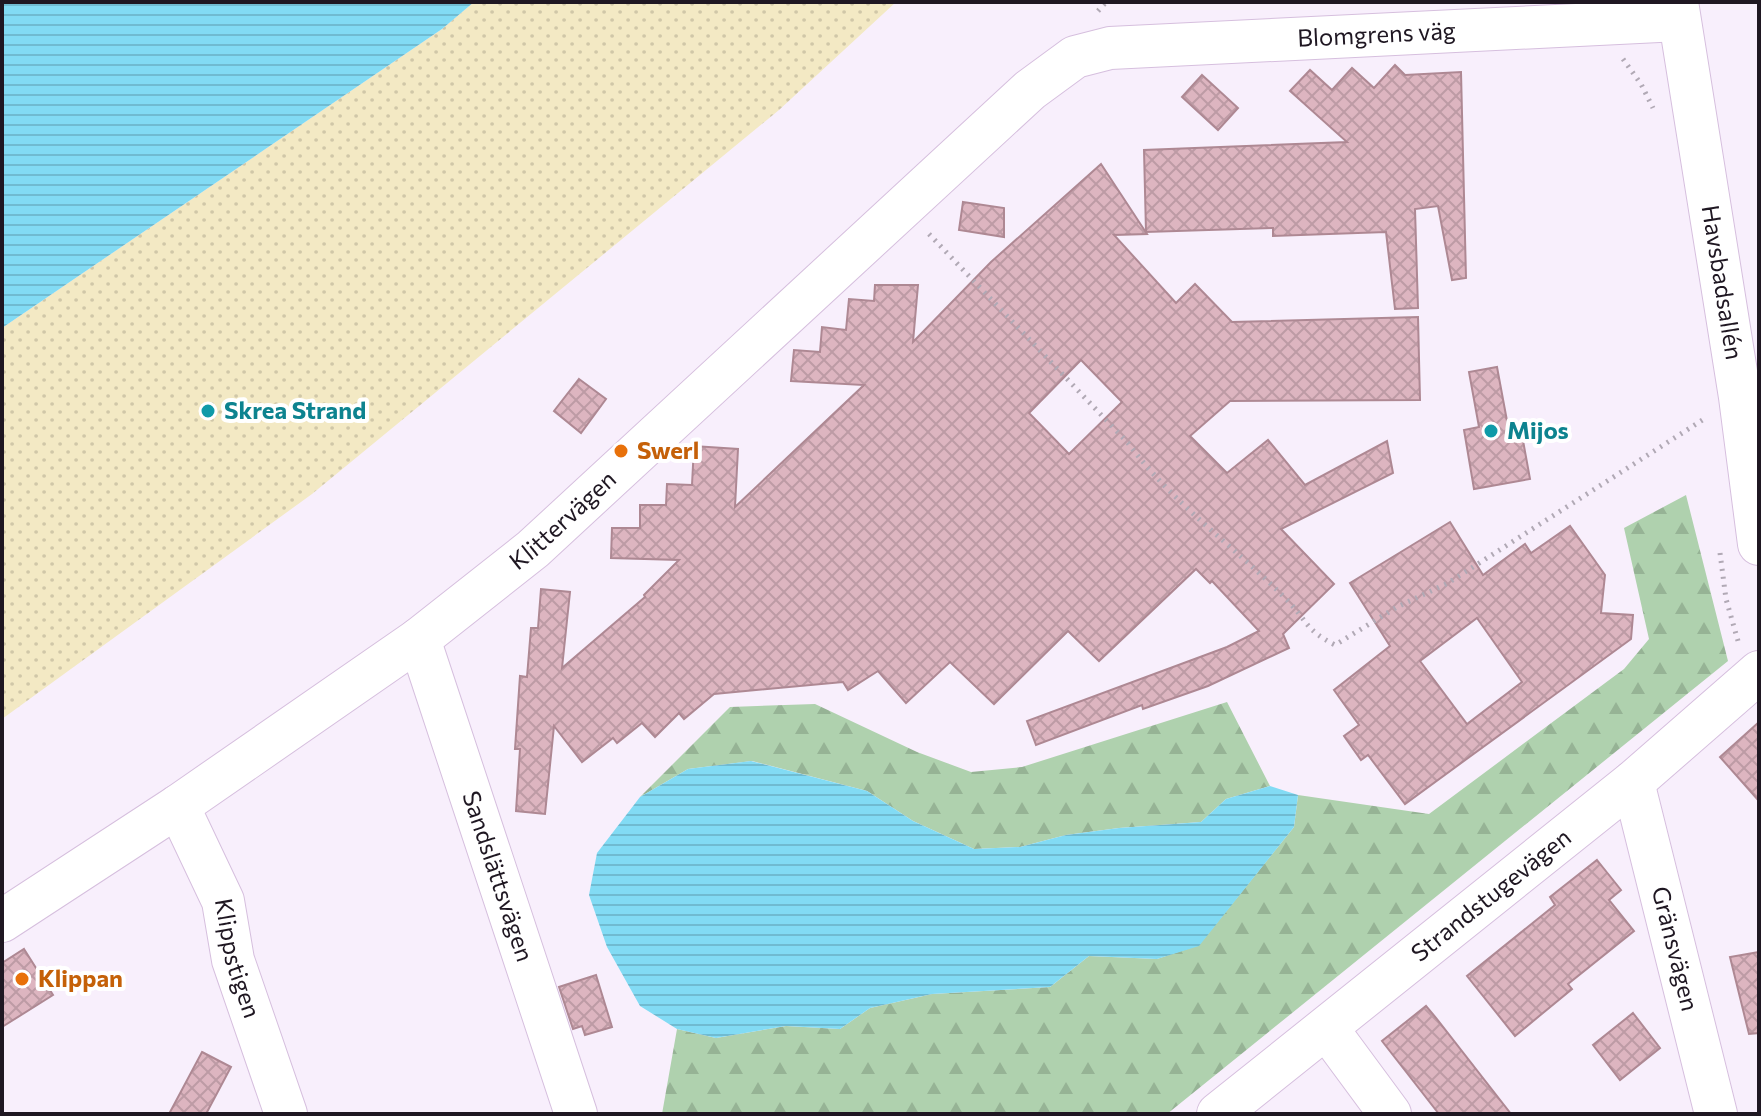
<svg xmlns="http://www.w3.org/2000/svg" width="1761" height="1116" font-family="Commissioner,sans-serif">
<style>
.forest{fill:url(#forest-firs)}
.sand{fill:url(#sand-dots)}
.water{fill:url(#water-rules)}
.building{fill:url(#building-cross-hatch);stroke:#ae8893;stroke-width:2;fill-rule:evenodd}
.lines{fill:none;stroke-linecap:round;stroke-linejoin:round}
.minor-casing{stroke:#d6bfde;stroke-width:44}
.path{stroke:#b1a9b5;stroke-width:5;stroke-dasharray:2 6;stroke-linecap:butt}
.minor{stroke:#fff;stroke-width:42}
.culture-dot{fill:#0f9aa8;stroke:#fff;stroke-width:3}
.food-dot{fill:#e8710a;stroke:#fff;stroke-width:3}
.labels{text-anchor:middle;stroke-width:8;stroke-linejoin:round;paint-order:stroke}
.street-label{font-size:24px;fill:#1f1722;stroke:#fff}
.culture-label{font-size:24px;font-weight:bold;fill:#0d838f;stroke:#fff;text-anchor:start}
.food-label{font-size:24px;font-weight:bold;fill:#c56008;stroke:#fff;text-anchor:start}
</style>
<defs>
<pattern id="forest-firs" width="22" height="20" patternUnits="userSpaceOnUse" patternTransform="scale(2)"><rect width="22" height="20" fill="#afd1ae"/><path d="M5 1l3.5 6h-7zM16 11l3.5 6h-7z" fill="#96b395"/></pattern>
<pattern id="sand-dots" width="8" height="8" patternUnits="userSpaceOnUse" patternTransform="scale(2)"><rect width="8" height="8" fill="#f3e9c4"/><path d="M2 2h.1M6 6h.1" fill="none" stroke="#d0c7a8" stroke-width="1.8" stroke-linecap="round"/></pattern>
<pattern id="water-rules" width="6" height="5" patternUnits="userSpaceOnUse" patternTransform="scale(2)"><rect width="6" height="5" fill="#82dbf4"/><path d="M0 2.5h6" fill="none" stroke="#70bbd1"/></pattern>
<pattern id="building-cross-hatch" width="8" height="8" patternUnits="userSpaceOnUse" patternTransform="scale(2)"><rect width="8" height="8" fill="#ddb5c0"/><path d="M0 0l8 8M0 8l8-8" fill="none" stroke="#bd9ba5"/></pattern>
</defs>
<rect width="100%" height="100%" fill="#f8effc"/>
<g class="forest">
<polygon points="1686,495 1728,661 1167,1114 662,1114 677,1029 716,1038 786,1026 840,1029 870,1008 932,994 1050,987 1089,956 1157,959 1199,945 1294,827 1298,795 1429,814 1624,669 1649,639 1624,528"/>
<polygon points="1227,702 1270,786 1226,799 1201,822 1119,828 1066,835 1020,847 974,849 913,821 867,791 752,761 688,769 640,797 730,707 815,704 917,752 971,772 1022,767"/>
</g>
<polygon class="sand" points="474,2 896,2 779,110 312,494 2,719 2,328 442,29"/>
<g class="water">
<polygon points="2,2 474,2 442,29 2,328"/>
<polygon points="751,761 867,791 913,821 974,849 1020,847 1066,835 1119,828 1201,822 1226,799 1270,786 1298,795 1294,827 1199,946 1157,959 1089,956 1050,987 932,994 870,1008 840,1029 786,1026 716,1038 677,1029 640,1006 607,947 589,895 597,853 640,797 688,769"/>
</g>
<g class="building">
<polygon points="1395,65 1405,75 1461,72 1466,278 1452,280 1438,206 1415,209 1418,308 1395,309 1386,232 1273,236 1273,228 1146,232 1144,150 1347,142 1290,91 1310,70 1332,90 1352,68 1374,88"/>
<polygon points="1202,75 1238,108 1218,130 1182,97"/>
<path d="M1101,164L1147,234L1114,235L1176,303L1195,284L1232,322L1418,317L1420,400L1230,401L1190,436L1227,473L1268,440L1305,485L1387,441L1393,473L1281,529L1334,584L1283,634L1289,648L1208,686L1143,709L1142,705L1036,745L1027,721L1227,647L1259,631L1212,581L1210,583L1196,569L1099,661L1068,631L994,704L950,662L906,703L878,671L848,690L843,682L714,694L684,719L679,713L655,737L642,723L617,743L613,738L582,762L554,726L545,814L516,811L520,749H515L520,676L527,677L531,628H538L541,589L570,592L562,668L645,597L644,595L679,560L611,558L612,528H640V505H666L667,484L692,485L694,446L738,449L735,507L864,385L791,381L794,350L820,352L822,327L846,330L849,299L874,301L875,285H918L913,342L991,262ZM1081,360L1122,402L1069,454L1029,413Z"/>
<polygon points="963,202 1004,208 1004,237 959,230"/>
<polygon points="1497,367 1510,437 1522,435 1530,479 1474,489 1464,430 1479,427 1469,372"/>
<polygon points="579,379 606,399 581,433 554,411"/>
<path d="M1450,522L1483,575L1525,544L1531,553L1570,526L1605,575L1601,613L1633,615L1631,639L1405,804L1368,755L1361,760L1344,736L1359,725L1334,690L1390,646L1350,583ZM1477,618L1522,682L1467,724L1420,661Z"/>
<polygon points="1759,722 1759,801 1720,757"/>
<polygon points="1597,860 1621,890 1609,900 1634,931 1568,984 1572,989 1515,1036 1467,976 1555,905 1550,897"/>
<polygon points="24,949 53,995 2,1027 2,963"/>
<polygon points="1759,952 1759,1033 1749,1034 1730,957"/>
<polygon points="596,975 612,1027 585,1035 582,1026 573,1029 559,987"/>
<polygon points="1426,1006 1436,1018 1511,1114 1439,1114 1382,1041"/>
<polygon points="1633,1013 1660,1048 1620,1080 1593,1045"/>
<polygon points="202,1052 231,1067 206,1114 169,1114"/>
</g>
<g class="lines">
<defs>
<g id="minor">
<path id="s1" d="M1677,2L1740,397L1759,544"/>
<path id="s2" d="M419,639L576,1114"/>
<path id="s3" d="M1633,782L1716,1114"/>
<path id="s4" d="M178,806L223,901L233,960L286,1114"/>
<path id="s5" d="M2,921L178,806L419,639L533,549L1030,90L1075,57L1110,48L1679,20"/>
<polyline points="1328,1030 1390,1114"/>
<path id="s6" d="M1218,1114L1633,782L1759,672"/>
</g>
</defs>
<use href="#minor" class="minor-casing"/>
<g class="path">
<polyline points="1098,11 1106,2"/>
<polyline points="1623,59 1641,84 1653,108"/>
<path d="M929,234L1128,443C1173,504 1234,546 1286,599C1307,620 1305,630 1335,645L1397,607L1448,583L1704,419"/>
<polyline points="1720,553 1726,599 1738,641"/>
</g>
<use href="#minor" class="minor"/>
</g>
<g class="culture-dot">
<circle cx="208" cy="411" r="8"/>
<circle cx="1491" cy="431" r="8"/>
</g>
<g class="food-dot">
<circle cx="621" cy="451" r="8"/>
<circle cx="22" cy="979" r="8"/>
</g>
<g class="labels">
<g class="street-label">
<text dy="8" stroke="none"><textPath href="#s5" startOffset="1684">Blomgrens väg</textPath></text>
<text dy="8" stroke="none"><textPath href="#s1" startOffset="284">Havsbadsallén</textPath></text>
<text dy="8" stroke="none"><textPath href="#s5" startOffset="690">Klittervägen</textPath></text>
<text dy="8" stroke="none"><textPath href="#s2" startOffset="250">Sandslättsvägen</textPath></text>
<text dy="8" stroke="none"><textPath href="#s6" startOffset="350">Strandstugevägen</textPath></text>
<text dy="8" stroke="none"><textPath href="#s3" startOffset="172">Gränsvägen</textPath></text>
<text dy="8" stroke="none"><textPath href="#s4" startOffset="164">Klippstigen</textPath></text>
</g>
<g class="culture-label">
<text x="224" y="419">Skrea Strand</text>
<text x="1507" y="439">Mijos</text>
</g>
<g class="food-label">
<text x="637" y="459">Swerl</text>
<text x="38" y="987">Klippan</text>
</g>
</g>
<rect width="1761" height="1116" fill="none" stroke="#1f1722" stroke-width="8"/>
</svg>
